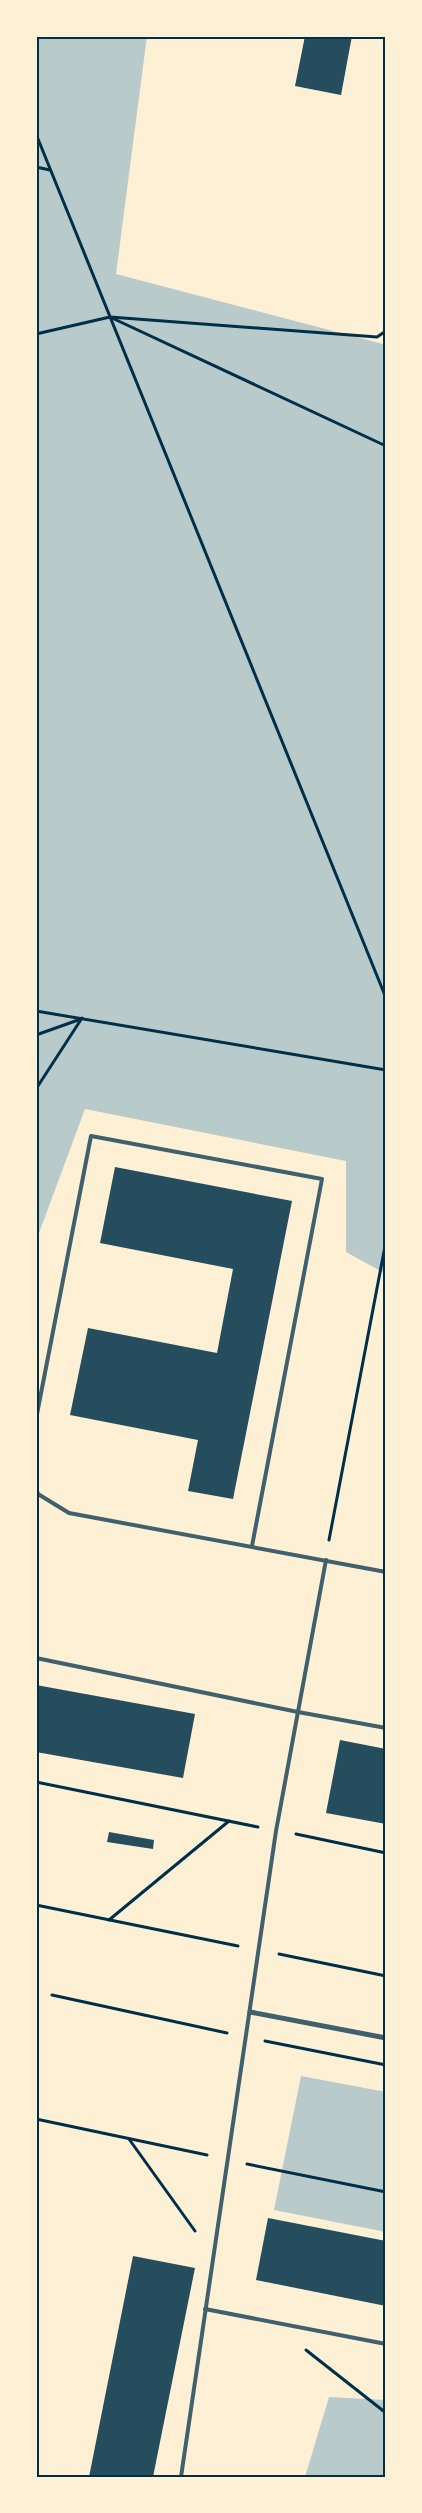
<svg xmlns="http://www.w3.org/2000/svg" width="422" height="2513" font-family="'Roboto Serif',serif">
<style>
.green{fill:#b9caca}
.building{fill:#264d5e}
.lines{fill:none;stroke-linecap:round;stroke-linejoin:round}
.path{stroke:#003049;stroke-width:3}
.service{stroke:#3f606c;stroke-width:4}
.minor{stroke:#3f606c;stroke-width:5}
.neatline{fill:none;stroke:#003049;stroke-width:2}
</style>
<rect width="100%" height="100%" fill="#fdf0d5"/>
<g class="green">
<polygon points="36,36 147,36 116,274 383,344 386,341 386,1274 346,1252 346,1161 85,1109 36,1241"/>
<polygon points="301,2076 386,2092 386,2232 274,2210"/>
<polygon points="329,2397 386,2400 386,2477 305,2477"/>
</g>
<g class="building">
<polygon points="305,36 352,36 341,95 295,86"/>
<polygon points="115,1167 292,1201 233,1499 188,1491 198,1440 70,1415 88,1328 217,1353 233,1269 100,1243"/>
<polygon points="36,1685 195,1714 183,1778 36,1752"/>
<polygon points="340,1740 386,1749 386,1824 326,1813"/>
<polygon points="109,1832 154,1840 153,1849 107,1842"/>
<polygon points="268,2218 386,2241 386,2306 256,2280"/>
<polygon points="133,2256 195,2268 162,2432 153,2477 89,2477"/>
</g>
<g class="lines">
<g class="path">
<polyline points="36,134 386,998"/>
<polyline points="36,167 50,170"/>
<polyline points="112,318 386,446"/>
<polyline points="36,334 110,317 377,337 386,331"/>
<polyline points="36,1011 386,1070"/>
<polyline points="36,1035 81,1019"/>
<polyline points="36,1089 82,1018"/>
<polyline points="329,1540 386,1241"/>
<polyline points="36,1782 258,1827"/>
<polyline points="296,1834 386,1853"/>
<polyline points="36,1905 238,1946"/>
<polyline points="109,1920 229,1821"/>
<polyline points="279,1954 386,1976"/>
<polyline points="52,1995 227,2033"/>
<polyline points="265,2041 386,2065"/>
<polyline points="36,2119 207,2155"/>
<polyline points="129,2139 195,2231"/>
<polyline points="247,2164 386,2192"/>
<polyline points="306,2350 386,2413"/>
</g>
<g class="service">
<polyline points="36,1419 91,1136 322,1179 252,1546"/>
<polyline points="36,1489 38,1494 69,1513 386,1572"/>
<polyline points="36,1658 298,1712 386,1728"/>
<polyline points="205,2309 386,2344"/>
<polyline points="181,2477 276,1831 326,1560"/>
</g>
<polyline class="minor" points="250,2012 386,2038"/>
</g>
<rect width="422" height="2513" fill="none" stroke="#fdf0d5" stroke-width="75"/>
<rect x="38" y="38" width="346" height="2438" class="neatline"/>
</svg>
